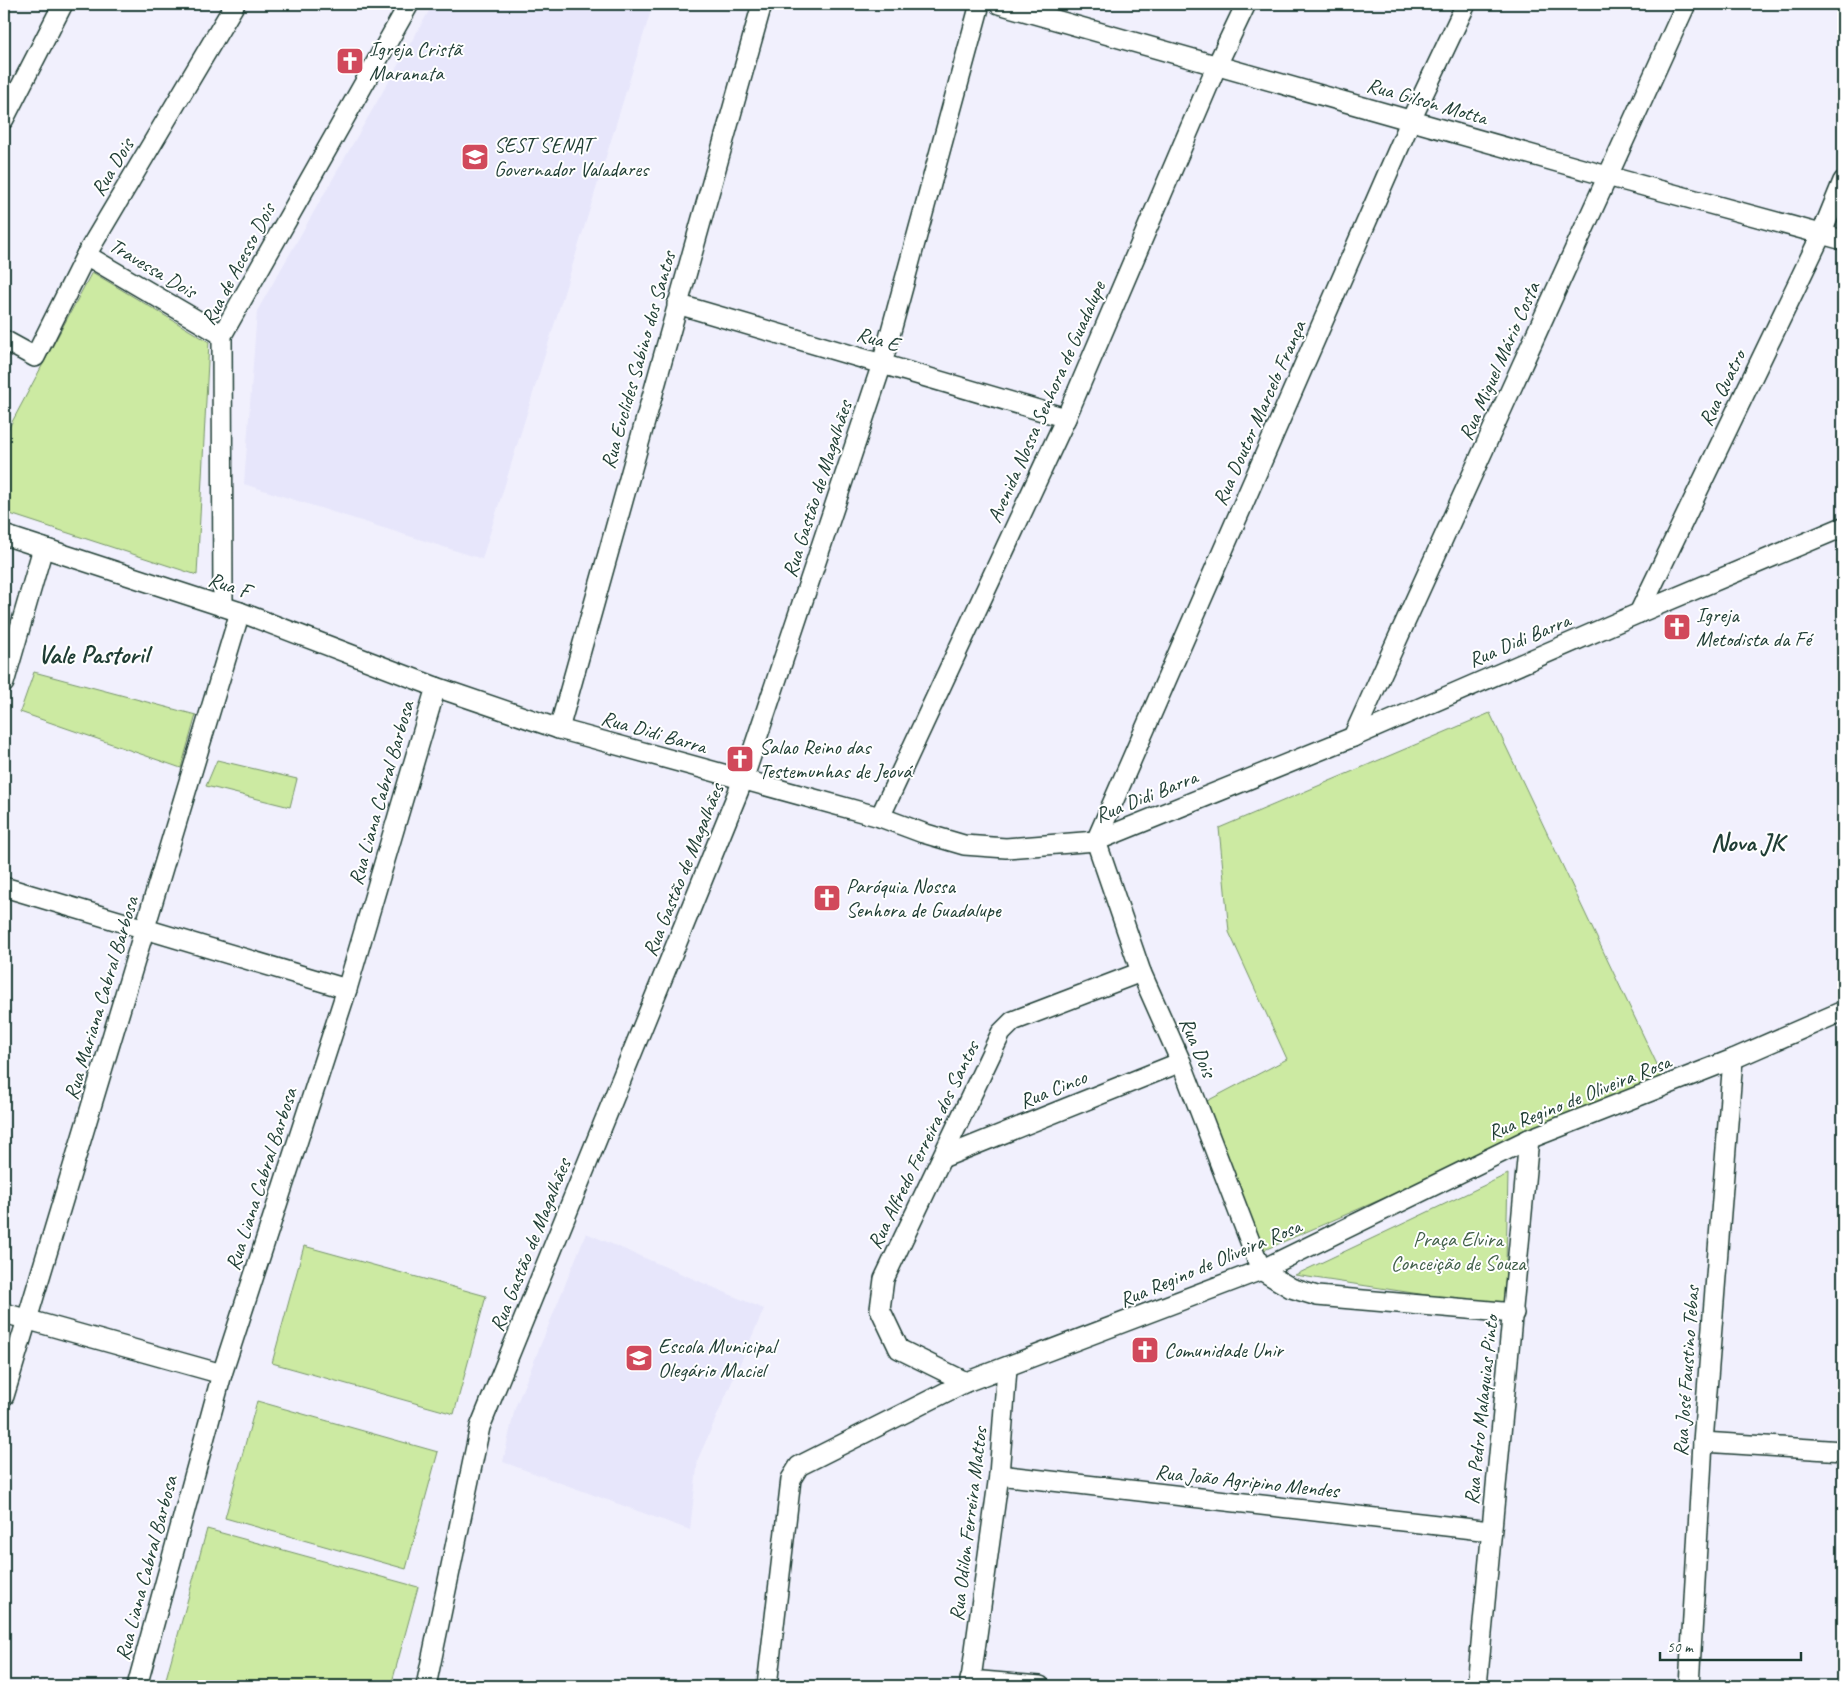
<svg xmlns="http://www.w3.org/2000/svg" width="1847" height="1690" font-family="Caveat,sans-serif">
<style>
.built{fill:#e7e6fb}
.green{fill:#cceaa2;stroke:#76946b}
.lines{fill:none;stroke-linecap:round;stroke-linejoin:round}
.minor-casing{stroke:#1f3d34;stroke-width:22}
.minor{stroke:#fff;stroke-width:19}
.labels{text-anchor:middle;stroke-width:4;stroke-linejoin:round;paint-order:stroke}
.poi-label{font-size:21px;fill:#1f3d34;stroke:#fff;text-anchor:start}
.street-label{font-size:21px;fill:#1f3d34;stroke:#fff}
.park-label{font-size:21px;fill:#42604a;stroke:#fff}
.district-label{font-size:26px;font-weight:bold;fill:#1f3d34;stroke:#fff}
</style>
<rect width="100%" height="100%" fill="#f1f0fd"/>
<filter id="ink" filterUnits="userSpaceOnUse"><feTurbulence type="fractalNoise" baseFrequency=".02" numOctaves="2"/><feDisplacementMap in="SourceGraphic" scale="10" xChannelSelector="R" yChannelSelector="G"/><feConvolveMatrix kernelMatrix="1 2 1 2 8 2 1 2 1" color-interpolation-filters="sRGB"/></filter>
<g filter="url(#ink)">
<g class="built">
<polygon points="433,4 653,4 482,559 244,484 257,311"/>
<polygon points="586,1233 764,1309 698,1459 690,1530 503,1462 515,1408"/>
</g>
<g class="green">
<polygon points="92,272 209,342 197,575 4,512 4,437"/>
<polygon points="34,672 196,715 181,768 20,712"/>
<polygon points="1490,713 1663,1077 1262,1251 1207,1101 1287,1059 1229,932 1219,828"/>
<polygon points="217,760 297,779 290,807 206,786"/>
<polygon points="1508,1174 1505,1307 1295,1275"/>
<polygon points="304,1246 486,1296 454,1414 272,1363"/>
<polygon points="257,1401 438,1452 406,1569 225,1518"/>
<polygon points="207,1529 418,1587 391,1686 164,1686"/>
</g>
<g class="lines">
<defs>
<g id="minor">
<polyline points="999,4 1607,176 1843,240"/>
<polyline points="4,119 63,4"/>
<polyline points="86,255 222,335"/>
<polyline points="677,304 1066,418"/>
<polyline points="4,340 35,357 86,255 235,4"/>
<polyline points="4,535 240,612 436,687 559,729 880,817 923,833 964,845 1006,848 1096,841 1353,737 1639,613 1843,527"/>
<polyline points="223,606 222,335 409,4"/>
<polyline points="1639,613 1821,235 1843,181"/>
<polyline points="4,683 43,548"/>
<polyline points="559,729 762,4"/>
<polyline points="1353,737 1686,4"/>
<polyline points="880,817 1066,418 1217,65 1246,4"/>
<polyline points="1096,841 1411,120 1466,4"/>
<polyline points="1096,841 1141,972 1181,1062 1261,1270"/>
<polyline points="4,887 347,989"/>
<polyline points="942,1158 1181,1062"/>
<polyline points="1261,1270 1291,1288 1317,1296 1514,1313"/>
<polyline points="4,1313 222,1374"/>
<polyline points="966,1382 899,1349 880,1309 884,1279 1001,1033 1013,1021 1141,972"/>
<polyline points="4,1396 240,612"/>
<polyline points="1703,1442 1843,1451"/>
<polyline points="999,1475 1490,1531"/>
<polyline points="970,1680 1040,1686"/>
<polyline points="137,1686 222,1374 347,989 436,687"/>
<polyline points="426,1686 480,1427 743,780 882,364 980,4"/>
<polyline points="767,1686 791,1479 799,1466 966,1382 1261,1270 1529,1139 1733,1059 1843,1011"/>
<polyline points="970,1686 999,1475 1007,1368"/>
<path d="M1477,1686C1493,1504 1513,1321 1529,1139"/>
<polyline points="1689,1686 1703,1442 1733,1059"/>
</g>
</defs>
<use href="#minor" class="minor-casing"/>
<use href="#minor" class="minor"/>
</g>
</g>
<defs>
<symbol id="church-square" viewBox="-11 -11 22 22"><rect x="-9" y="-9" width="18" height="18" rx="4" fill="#d1495b" stroke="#fff"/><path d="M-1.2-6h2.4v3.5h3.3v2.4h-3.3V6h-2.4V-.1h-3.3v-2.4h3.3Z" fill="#fff"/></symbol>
<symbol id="school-square" viewBox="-11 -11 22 22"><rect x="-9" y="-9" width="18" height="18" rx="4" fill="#d1495b" stroke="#fff"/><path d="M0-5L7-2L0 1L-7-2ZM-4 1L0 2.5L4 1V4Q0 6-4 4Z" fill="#fff"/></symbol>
</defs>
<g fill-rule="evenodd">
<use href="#church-square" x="334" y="45" width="32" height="32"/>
<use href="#school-square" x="459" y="141" width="32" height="32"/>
<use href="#church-square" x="1661" y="611" width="32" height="32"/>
<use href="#church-square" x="724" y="743" width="32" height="32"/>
<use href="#church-square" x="811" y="882" width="32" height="32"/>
<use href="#church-square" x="1129" y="1334" width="32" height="32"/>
<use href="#school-square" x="623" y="1342" width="32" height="32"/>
</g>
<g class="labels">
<g class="poi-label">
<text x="369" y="56">Igreja Cristã<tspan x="369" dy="24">Maranata</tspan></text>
<text x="494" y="152">SEST SENAT<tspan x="494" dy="24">Governador Valadares</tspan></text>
<text x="1696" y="622">Igreja<tspan x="1696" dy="24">Metodista da Fé</tspan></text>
<text x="759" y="754">Salao Reino das<tspan x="759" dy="24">Testemunhas de Jeová</tspan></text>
<text x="846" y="893">Paróquia Nossa<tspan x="846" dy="24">Senhora de Guadalupe</tspan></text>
<text x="658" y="1353">Escola Municipal<tspan x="658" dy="24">Olegário Maciel</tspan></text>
<text x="1164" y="1357">Comunidade Unir</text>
</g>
<g class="street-label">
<text transform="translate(1427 101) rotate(16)" y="7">Rua Gilson Motta</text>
<text transform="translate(112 167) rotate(-59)" y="7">Rua Dois</text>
<text transform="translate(238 264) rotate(-62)" y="7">Rua de Acesso Dois</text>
<text transform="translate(153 268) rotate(31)" y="7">Travessa Dois</text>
<text transform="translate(878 339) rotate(16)" y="7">Rua E</text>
<text transform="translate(638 360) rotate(-74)" y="7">Rua Euclides Sabino dos Santos</text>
<text transform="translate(1499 361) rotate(-66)" y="7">Rua Miguel Mário Costa</text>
<text transform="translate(1722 388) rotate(-64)" y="7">Rua Quatro</text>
<text transform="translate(1046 402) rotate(-66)" y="7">Avenida Nossa Senhora de Guadalupe</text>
<text transform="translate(1259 413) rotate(-66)" y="7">Rua Doutor Marcelo França</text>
<text transform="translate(817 489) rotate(-72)" y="7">Rua Gastão de Magalhães</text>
<text transform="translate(229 585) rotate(19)" y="7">Rua F</text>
<text transform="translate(1519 640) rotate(-23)" y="7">Rua Didi Barra</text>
<text transform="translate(654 732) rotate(16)" y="7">Rua Didi Barra</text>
<text transform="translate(381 793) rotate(-74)" y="7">Rua Liana Cabral Barbosa</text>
<text transform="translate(1146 796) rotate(-22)" y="7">Rua Didi Barra</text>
<text transform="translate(683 870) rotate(-68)" y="7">Rua Gastão de Magalhães</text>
<text transform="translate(101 998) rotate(-73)" y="7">Rua Mariana Cabral Barbosa</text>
<text transform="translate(1198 1047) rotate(67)" y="7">Rua Dois</text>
<text transform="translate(1053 1089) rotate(-22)" y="7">Rua Cinco</text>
<text transform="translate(1579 1097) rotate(-22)" y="7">Rua Regino de Oliveira Rosa</text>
<text transform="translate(923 1145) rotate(-64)" y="7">Rua Alfredo Ferreira dos Santos</text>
<text transform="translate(261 1179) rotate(-72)" y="7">Rua Liana Cabral Barbosa</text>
<text transform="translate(530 1245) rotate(-68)" y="7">Rua Gastão de Magalhães</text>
<text transform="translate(1210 1263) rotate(-23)" y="7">Rua Regino de Oliveira Rosa</text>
<text transform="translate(1686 1371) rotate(-86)" y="7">Rua José Faustino Tebas</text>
<text transform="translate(1481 1410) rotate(-84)" y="7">Rua Pedro Malaquias Pinto</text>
<text transform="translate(1247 1481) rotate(6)" y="7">Rua João Agripino Mendes</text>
<text transform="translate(968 1524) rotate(-83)" y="7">Rua Odilon Ferreira Mattos</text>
<text transform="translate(146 1568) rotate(-75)" y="7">Rua Liana Cabral Barbosa</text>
</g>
<g class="park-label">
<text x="1458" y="1246">Praça Elvira<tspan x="1458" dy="24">Conceição de Souza</tspan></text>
</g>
<g class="district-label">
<text x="93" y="663">Vale Pastoril</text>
<text x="1747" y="851">Nova JK</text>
</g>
</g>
<rect width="1847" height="1690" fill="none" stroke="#fff" stroke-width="20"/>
<rect x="10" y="10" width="1827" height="1670" fill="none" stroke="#1f3d34" stroke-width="2" filter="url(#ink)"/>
<path d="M1660 1652v8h141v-8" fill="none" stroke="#1f3d34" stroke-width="2.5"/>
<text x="1667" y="1652" font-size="15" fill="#1f3d34" stroke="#ffffff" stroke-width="4" paint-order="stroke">50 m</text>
</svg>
